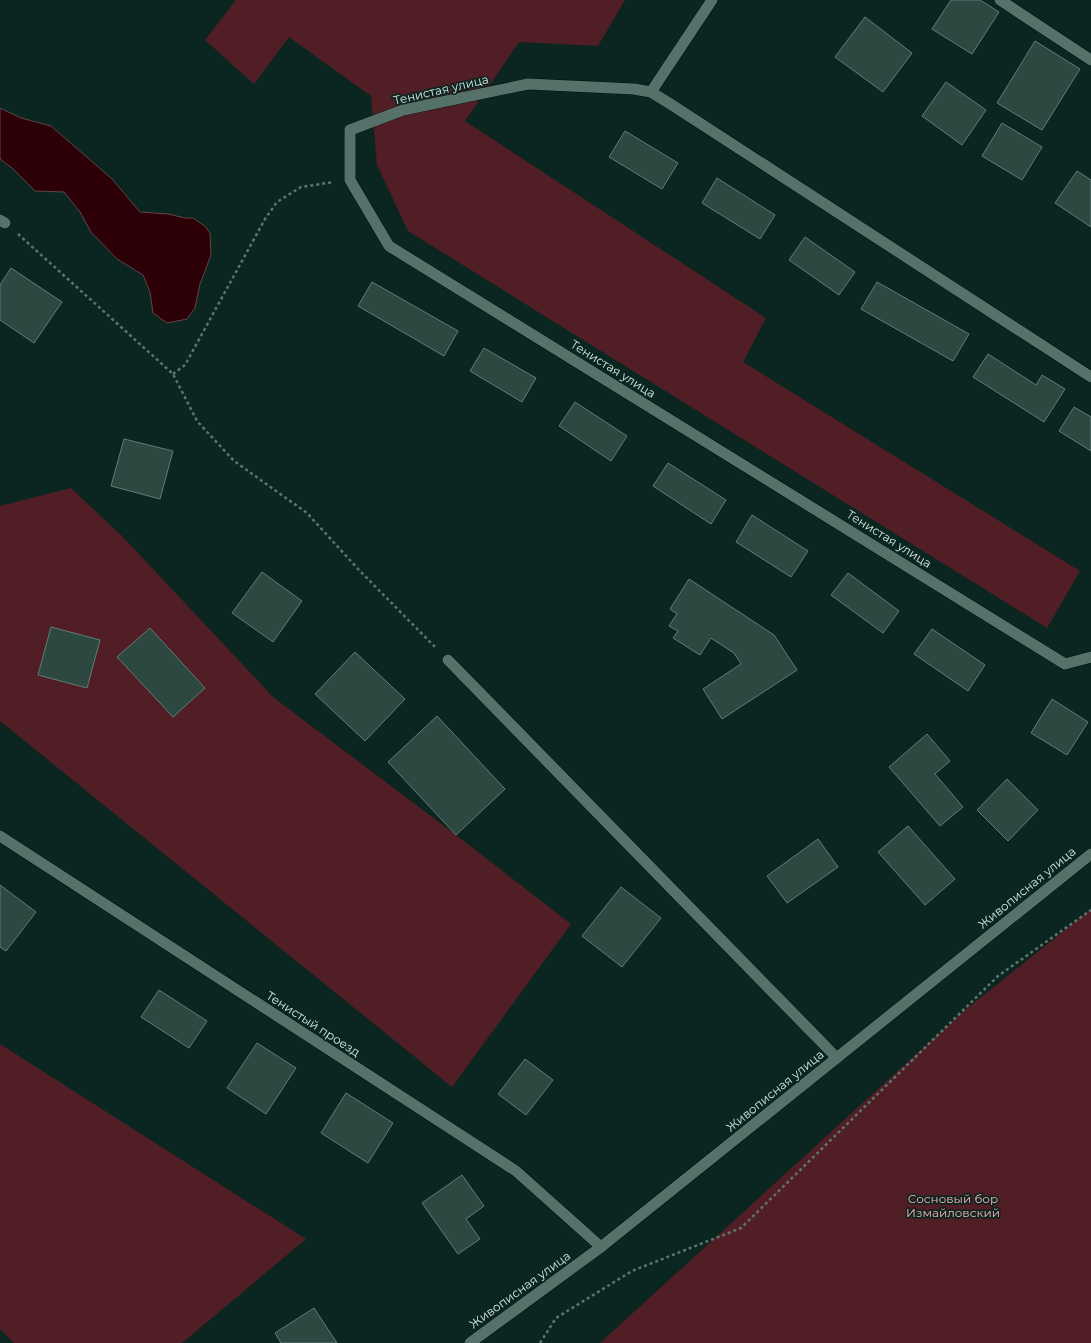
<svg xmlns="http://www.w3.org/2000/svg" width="1091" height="1343" font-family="Montserrat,sans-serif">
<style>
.green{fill:#501e24}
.water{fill:#2c0006;stroke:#5f4548}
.building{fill:#2d4741;stroke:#617d76}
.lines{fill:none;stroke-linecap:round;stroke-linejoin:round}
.minor-casing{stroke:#000e0a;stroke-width:12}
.path{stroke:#5e746f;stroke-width:2.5;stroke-dasharray:3 3;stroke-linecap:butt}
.minor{stroke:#56716a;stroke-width:11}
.labels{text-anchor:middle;stroke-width:3.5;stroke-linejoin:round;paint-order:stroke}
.street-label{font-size:12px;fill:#d6e5e1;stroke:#0b2620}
.park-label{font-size:12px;fill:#ffb4b8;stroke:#0b2620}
</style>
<rect width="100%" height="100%" fill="#0b2620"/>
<g class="green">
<polygon points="236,0 625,0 598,46 519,42 465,121 766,318 743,362 1080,571 1047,628 408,231 377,165 371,96 289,37 254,84 205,40"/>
<polygon points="71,488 123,537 273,697 456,835 571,924 452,1087 0,721 0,506"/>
<polygon points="1091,909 1091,1343 600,1343 959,1015"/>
<polygon points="0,1044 306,1239 182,1343 14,1343 0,1329"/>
</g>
<polygon class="water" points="0,108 21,118 51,126 112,179 140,212 168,214 185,218 193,218 205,226 210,233 211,255 200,284 195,308 187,319 167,323 153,313 150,292 143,275 117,259 91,232 80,212 64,192 35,191 12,168 0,159"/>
<g class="building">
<polygon points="951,0 980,0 999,12 972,54 932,29"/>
<polygon points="865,17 912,53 883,92 835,57"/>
<polygon points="1035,41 1080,69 1042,130 997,103"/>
<polygon points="946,82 986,110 962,145 922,116"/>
<polygon points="1002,123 1042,147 1022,180 982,156"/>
<polygon points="625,131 678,163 662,189 609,157"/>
<polygon points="1077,171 1091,180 1091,227 1055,203"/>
<polygon points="717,178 775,215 760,239 702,203"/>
<polygon points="805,237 855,272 839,295 789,260"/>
<polygon points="11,268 62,302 34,343 0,320 0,285"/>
<polygon points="372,282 458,331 444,356 358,306"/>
<polygon points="877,282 969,334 953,361 861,309"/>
<polygon points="484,348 536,378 522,402 470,371"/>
<polygon points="988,354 1036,385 1042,375 1065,389 1044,422 973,377"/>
<polygon points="575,402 627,436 611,461 559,426"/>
<polygon points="1074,407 1091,417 1091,451 1059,431"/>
<polygon points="124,439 173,451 160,499 111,486"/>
<polygon points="668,463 726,500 711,524 653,486"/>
<polygon points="752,515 808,551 791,577 736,542"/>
<polygon points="262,572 302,601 273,642 232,613"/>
<polygon points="848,573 899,611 883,633 831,595"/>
<polygon points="689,579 774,635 797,670 722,719 703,689 741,664 734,653 711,638 700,655 673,638 678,631 669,626 677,614 670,609"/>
<polygon points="51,627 100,640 87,688 38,675"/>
<polygon points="150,628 205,688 173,717 117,657"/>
<polygon points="932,629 985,665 968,691 914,654"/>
<polygon points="355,652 405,699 365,741 315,694"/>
<polygon points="1052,699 1088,722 1067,755 1031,733"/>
<polygon points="437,716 505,789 456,835 388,762"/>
<polygon points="927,734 950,761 935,774 963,807 940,826 889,767"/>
<polygon points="1007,779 1038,810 1008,841 977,810"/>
<polygon points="908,826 955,879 925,905 878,852"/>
<polygon points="818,839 838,867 787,903 767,876"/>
<polygon points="0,885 36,912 6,951 0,947"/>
<polygon points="621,887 661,918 622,967 582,936"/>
<polygon points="159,990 207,1021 189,1048 141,1017"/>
<polygon points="257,1043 296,1068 266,1114 227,1088"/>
<polygon points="525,1059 553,1080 526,1115 498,1094"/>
<polygon points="346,1093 393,1123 368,1163 321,1133"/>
<polygon points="462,1175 484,1206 466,1219 480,1239 458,1254 422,1203"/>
<polygon points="314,1308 337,1343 281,1343 275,1333"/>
</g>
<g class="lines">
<defs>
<g id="minor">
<polyline points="712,0 651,92 634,89 528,84 403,110 350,130 350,180 389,246 1065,664 1091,657"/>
<polyline points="1000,0 1091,60"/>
<polyline points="651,92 672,105 1091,377"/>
<polyline points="0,220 5,223"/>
<polyline points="448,660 837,1058"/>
<polyline points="0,836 516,1171 601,1247"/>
<polyline points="470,1343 601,1247 1091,854"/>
</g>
</defs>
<use href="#minor" class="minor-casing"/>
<g class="path">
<polyline points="18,234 173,374 197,421 234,461 307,513 359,570 436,648"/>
<polyline points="173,374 185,365 265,219 277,202 301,187 334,182"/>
<polyline points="540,1343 556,1318 632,1271 741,1228 998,976 1091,910"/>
</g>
<use href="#minor" class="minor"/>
</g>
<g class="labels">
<g class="street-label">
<text transform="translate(441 90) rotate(-13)" y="4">Тенистая улица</text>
<text transform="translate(613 369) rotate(32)" y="4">Тенистая улица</text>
<text transform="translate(889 539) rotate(32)" y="4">Тенистая улица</text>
<text transform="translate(1027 888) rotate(-39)" y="4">Живописная улица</text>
<text transform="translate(313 1024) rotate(33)" y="4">Тенистый проезд</text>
<text transform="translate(775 1091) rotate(-39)" y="4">Живописная улица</text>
<text transform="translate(520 1290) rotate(-36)" y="4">Живописная улица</text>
</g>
<g class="park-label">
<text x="953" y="1203">Сосновый бор<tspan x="953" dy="14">Измайловский</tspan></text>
</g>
</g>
</svg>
